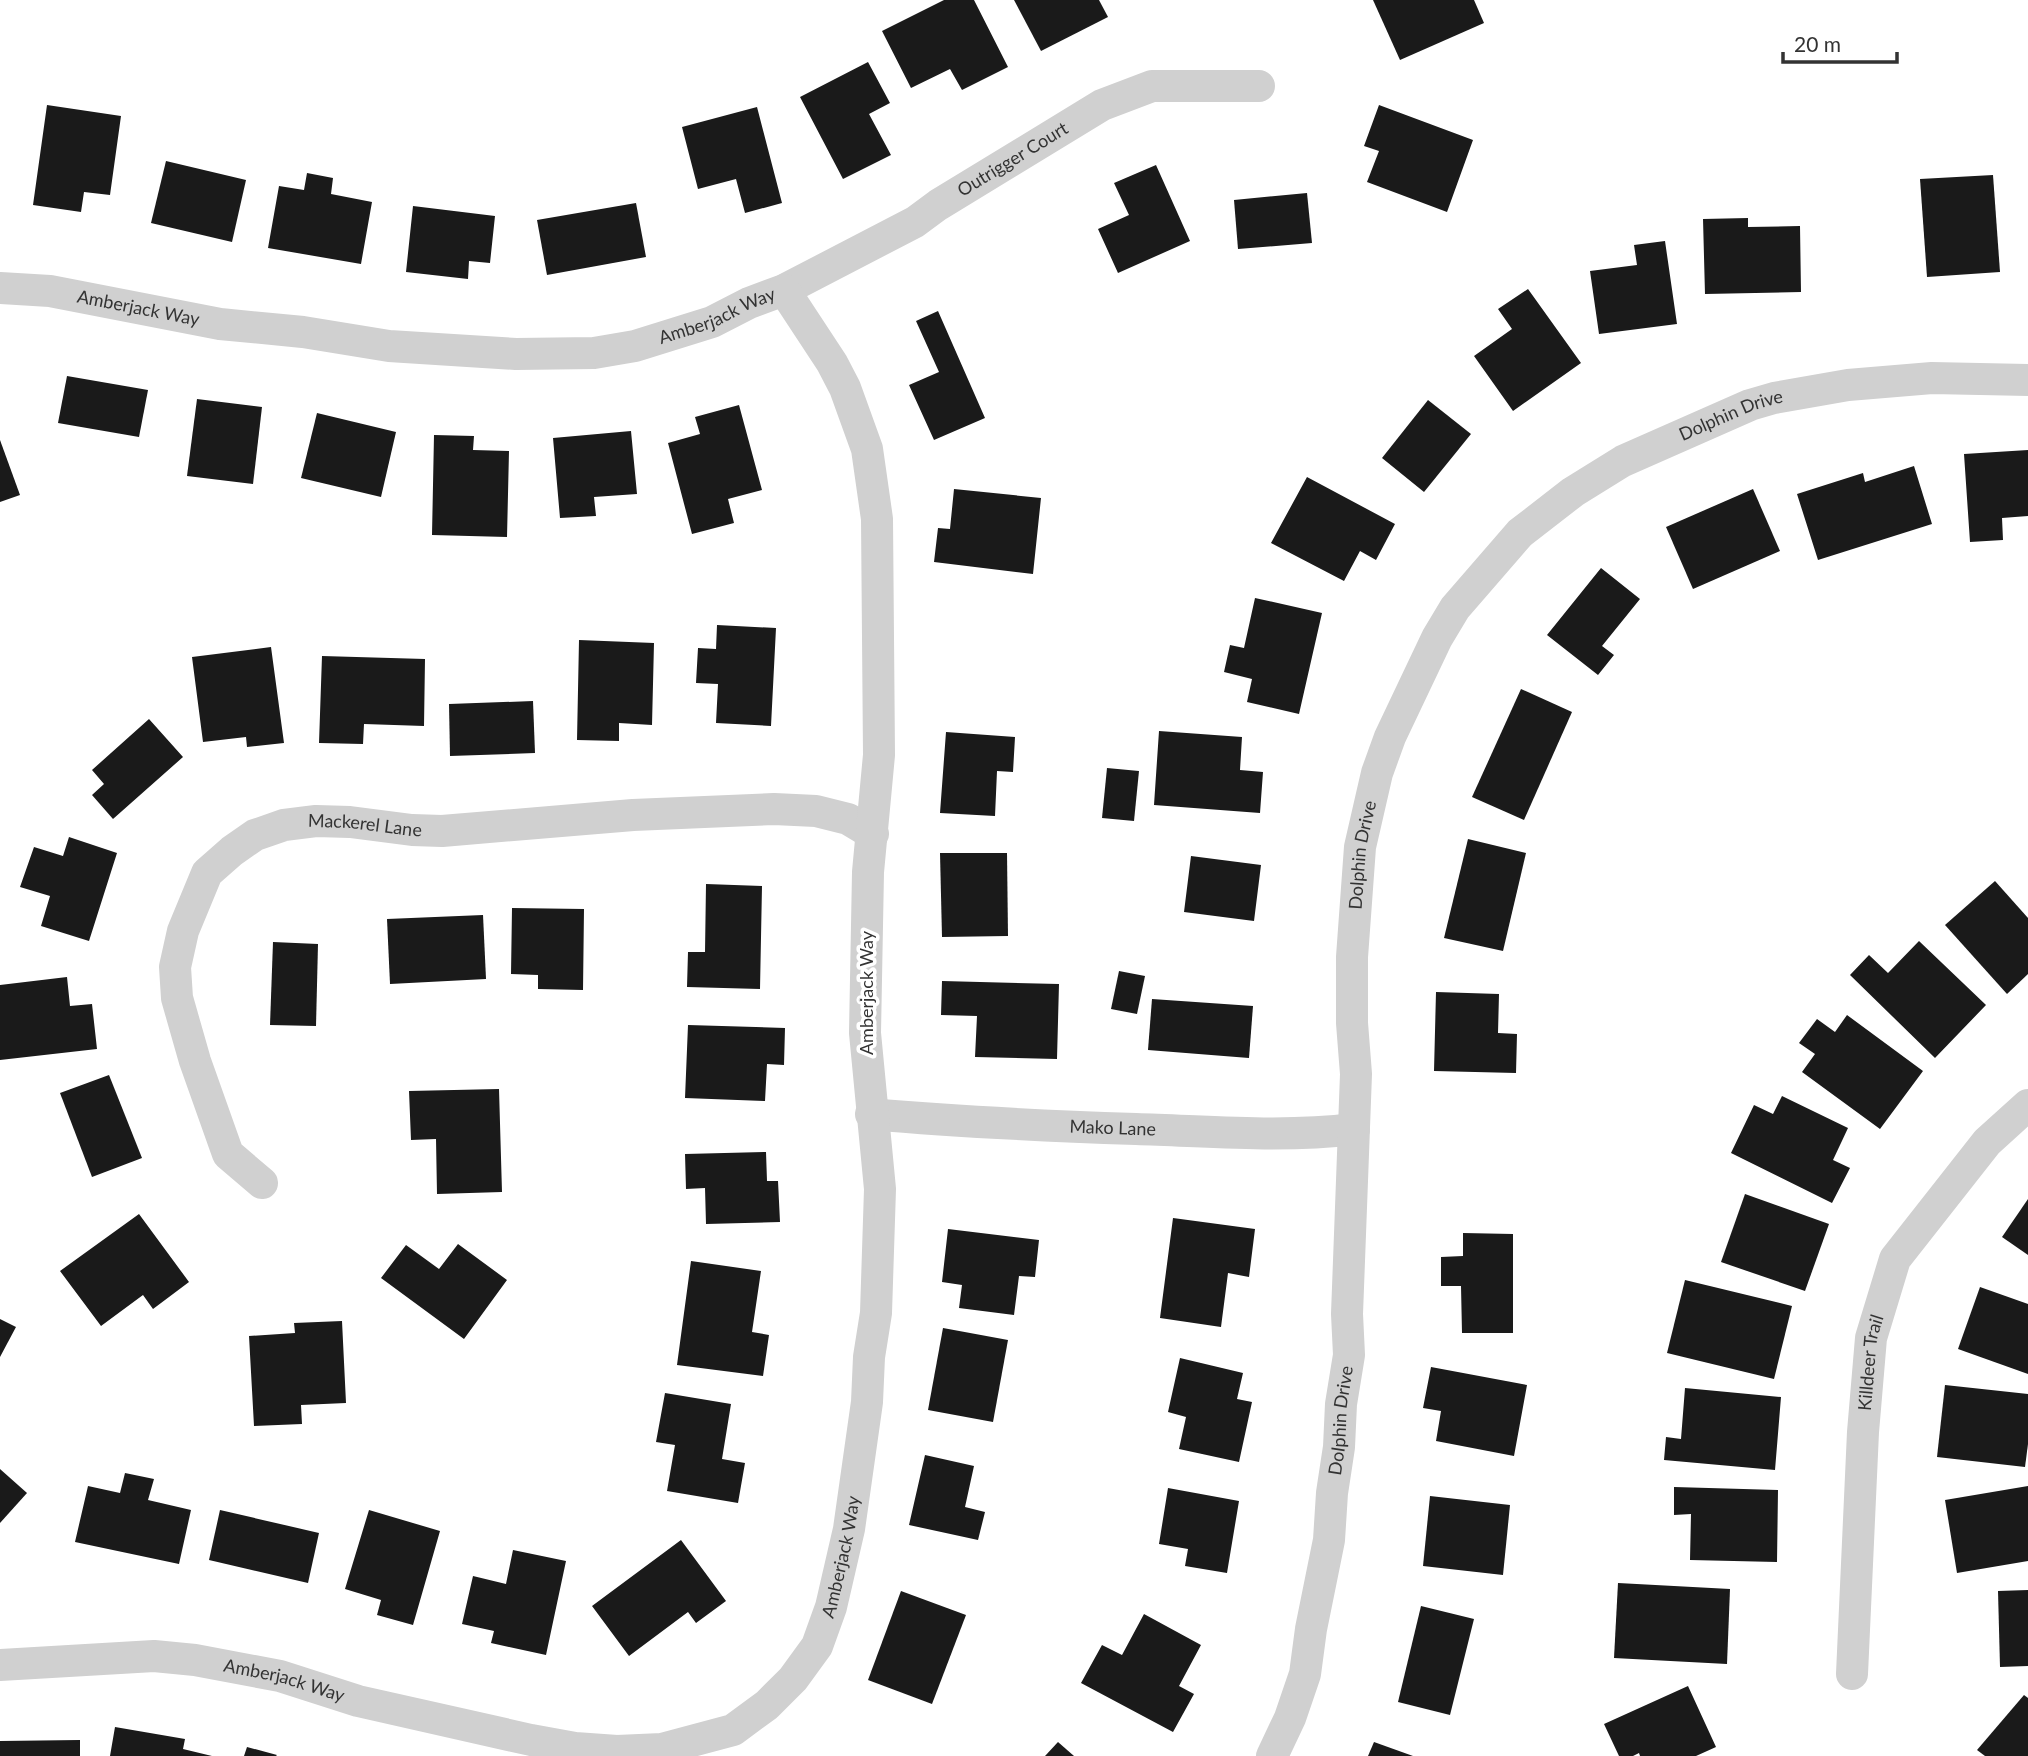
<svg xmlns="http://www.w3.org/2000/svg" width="2028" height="1756" font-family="Lato,sans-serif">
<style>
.building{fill:#1a1a1a}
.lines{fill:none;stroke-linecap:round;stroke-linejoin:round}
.street{stroke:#d0d0d0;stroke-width:32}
.labels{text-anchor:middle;stroke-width:7;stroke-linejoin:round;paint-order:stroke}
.street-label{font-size:18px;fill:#333;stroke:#fff}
</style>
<rect width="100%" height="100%" fill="#fff"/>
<g class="building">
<polygon points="944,0 974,0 1008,67 962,90 950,69 911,88 882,31"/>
<polygon points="1014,0 1099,0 1108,17 1041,51"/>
<polygon points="1373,0 1474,0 1484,23 1400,60"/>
<polygon points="868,62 890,103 869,114 891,155 843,179 800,97"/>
<polygon points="47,105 121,116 110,195 84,192 81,212 33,205"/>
<polygon points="1379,105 1473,140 1447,212 1367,182 1379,151 1364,146"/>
<polygon points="757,107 782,203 745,213 736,179 698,189 682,127"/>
<polygon points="166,161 246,180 232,242 151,223"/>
<polygon points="1156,165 1190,241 1118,273 1098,229 1129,215 1114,183"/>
<polygon points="307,173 333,178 331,194 372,202 361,264 268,248 279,186 304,190"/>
<polygon points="1993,175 2000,272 1927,277 1920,179"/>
<polygon points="1307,193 1312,243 1238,249 1234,200"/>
<polygon points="636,203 646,257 547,275 537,220"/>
<polygon points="413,206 495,216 490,263 469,261 468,279 406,272"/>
<polygon points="1748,218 1748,227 1800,226 1801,292 1705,294 1703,219"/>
<polygon points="1665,241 1677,324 1599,334 1590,271 1637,265 1634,245"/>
<polygon points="1528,289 1581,363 1513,411 1474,356 1512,329 1498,309"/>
<polygon points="938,311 985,418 934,440 909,385 939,372 916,321"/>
<polygon points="67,376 148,390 139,437 58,423"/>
<polygon points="197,399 262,407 253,484 187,476"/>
<polygon points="1428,400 1471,434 1424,492 1382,458"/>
<polygon points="739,405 762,490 728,499 734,523 692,534 668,443 700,434 695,417"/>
<polygon points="317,413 396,432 381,497 301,478"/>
<polygon points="631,431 637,494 594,497 596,516 560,518 553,438"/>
<polygon points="434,435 474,436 473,450 509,451 507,537 432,535"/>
<polygon points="0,440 20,495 0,502"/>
<polygon points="2028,450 2028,516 2002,518 2003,540 1970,542 1964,454"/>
<polygon points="1914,466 1932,524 1818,560 1797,494 1863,473 1865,482"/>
<polygon points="1307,477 1395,524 1376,560 1360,551 1344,581 1271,543"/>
<polygon points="954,489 1041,498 1033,574 934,562 938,528 950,529"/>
<polygon points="1753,489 1780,551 1693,589 1666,527"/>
<polygon points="1601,568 1640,599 1602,646 1614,655 1598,675 1547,635"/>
<polygon points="1255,598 1322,613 1299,714 1247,702 1252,679 1224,672 1230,645 1244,648"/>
<polygon points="717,625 776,628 771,726 716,723 718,684 696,683 698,648 716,649"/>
<polygon points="579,640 654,643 652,725 619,723 619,741 577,740"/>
<polygon points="271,647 284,743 247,747 246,737 203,742 192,657"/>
<polygon points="322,656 425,659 424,726 364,724 363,744 319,743"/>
<polygon points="1521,689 1572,712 1524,820 1472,797"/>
<polygon points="533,701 535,753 450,756 449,704"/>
<polygon points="149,719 183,757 113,819 92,795 104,784 92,770"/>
<polygon points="1159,731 1242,737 1240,770 1263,772 1260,813 1154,805"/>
<polygon points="946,732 1015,737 1013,772 997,771 995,816 940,813"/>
<polygon points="1107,768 1139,771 1134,821 1102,818"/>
<polygon points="69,837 117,853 89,941 41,926 50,896 20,887 34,847 63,856"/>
<polygon points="1468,839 1526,853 1503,951 1444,938"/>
<polygon points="940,853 1007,853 1008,936 942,937"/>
<polygon points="1191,856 1261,865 1254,921 1184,912"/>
<polygon points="1995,881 2028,918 2028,974 2007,994 1945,925"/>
<polygon points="706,884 762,886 760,989 687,987 688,952 705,952"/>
<polygon points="512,908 584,909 583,990 538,989 538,975 511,974"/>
<polygon points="483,915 486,979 390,984 387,919"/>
<polygon points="1919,941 1986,1005 1935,1058 1850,975 1869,955 1888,973"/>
<polygon points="273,942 318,944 316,1026 270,1025"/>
<polygon points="1119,971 1145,976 1137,1014 1111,1009"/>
<polygon points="67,977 70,1006 92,1004 97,1049 0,1060 0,985"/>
<polygon points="942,981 1059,984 1057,1059 975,1057 977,1016 941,1015"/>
<polygon points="1436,992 1499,994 1498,1033 1517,1034 1516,1073 1434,1071"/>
<polygon points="1152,999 1253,1006 1249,1058 1148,1050"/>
<polygon points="1847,1015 1923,1071 1880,1129 1802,1072 1815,1054 1799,1043 1817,1019 1835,1032"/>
<polygon points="688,1025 785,1028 784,1065 767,1064 765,1101 685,1098"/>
<polygon points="109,1075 142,1158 92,1177 60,1093"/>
<polygon points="499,1089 502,1192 437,1194 436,1139 411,1140 409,1091"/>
<polygon points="1782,1096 1848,1128 1833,1160 1850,1168 1832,1203 1731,1153 1754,1105 1773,1114"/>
<polygon points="766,1152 767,1181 778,1181 780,1222 706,1224 705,1188 686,1189 685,1154"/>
<polygon points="1745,1194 1829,1224 1805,1291 1721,1262"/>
<polygon points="2028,1199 2028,1255 2002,1237"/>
<polygon points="139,1214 189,1282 153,1309 143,1295 101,1326 60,1271"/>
<polygon points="1173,1218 1255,1229 1249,1277 1228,1273 1221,1327 1160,1318"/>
<polygon points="948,1229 1039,1240 1035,1277 1019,1276 1014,1315 959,1308 962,1285 942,1282"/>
<polygon points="1463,1233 1513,1234 1513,1333 1462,1333 1461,1286 1441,1286 1441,1257 1463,1256"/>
<polygon points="458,1244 507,1280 464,1339 381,1278 406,1245 439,1269"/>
<polygon points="691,1261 761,1271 752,1332 769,1335 763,1376 677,1365"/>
<polygon points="1685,1280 1792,1306 1774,1379 1667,1353"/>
<polygon points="1980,1287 2028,1304 2028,1374 1958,1349"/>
<polygon points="0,1319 16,1327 0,1357"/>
<polygon points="342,1321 346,1403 301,1405 302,1424 254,1426 249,1336 295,1333 294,1323"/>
<polygon points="943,1328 1008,1340 993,1422 928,1410"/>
<polygon points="1180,1358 1243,1373 1237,1399 1252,1402 1239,1462 1179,1449 1186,1417 1168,1412"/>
<polygon points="1431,1367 1527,1385 1514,1456 1436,1441 1441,1411 1423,1408"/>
<polygon points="1945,1385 2028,1394 2028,1444 2025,1467 1937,1457"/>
<polygon points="1685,1388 1781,1397 1775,1470 1664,1460 1666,1437 1681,1439"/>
<polygon points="665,1393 731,1404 722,1459 745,1463 738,1503 667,1491 675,1445 656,1442"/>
<polygon points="925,1455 974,1466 965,1507 985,1512 978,1540 909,1525"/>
<polygon points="0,1469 27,1493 0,1523"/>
<polygon points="125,1473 154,1479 148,1500 191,1510 179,1564 75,1542 88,1486 120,1493"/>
<polygon points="2028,1486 2028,1561 1957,1573 1945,1500"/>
<polygon points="1674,1487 1778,1490 1777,1562 1690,1560 1691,1514 1674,1515"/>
<polygon points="1168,1488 1239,1501 1227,1573 1185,1566 1188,1549 1159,1544"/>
<polygon points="1430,1496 1510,1505 1503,1575 1423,1566"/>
<polygon points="220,1510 319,1533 308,1583 209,1560"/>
<polygon points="369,1510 440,1531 413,1625 377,1615 381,1600 345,1589"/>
<polygon points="681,1540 726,1601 696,1623 688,1612 629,1656 592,1606"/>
<polygon points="513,1550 566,1561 546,1655 491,1643 494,1631 462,1624 473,1576 506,1584"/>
<polygon points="1618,1583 1730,1589 1727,1664 1614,1658"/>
<polygon points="2028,1590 2028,1666 2000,1667 1998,1591"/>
<polygon points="901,1591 966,1615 932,1704 868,1680"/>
<polygon points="1421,1606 1474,1619 1450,1715 1398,1702"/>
<polygon points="1144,1614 1201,1645 1179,1686 1194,1694 1173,1732 1081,1683 1102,1645 1122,1655"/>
<polygon points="1688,1686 1716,1747 1696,1756 1640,1756 1639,1753 1633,1756 1619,1756 1604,1724"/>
<polygon points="2024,1695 2028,1698 2028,1756 1985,1756 1977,1750"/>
<polygon points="115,1727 185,1739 183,1749 212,1756 110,1756"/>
<polygon points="80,1740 80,1756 0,1756 0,1741"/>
<polygon points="1058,1742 1074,1756 1045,1756"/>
<polygon points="1374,1742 1413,1756 1368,1756"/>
<polygon points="247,1747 277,1755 276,1756 244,1756"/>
</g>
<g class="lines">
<g class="street">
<path id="s1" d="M0,288L50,291L220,324L303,332L389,346L516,354L594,353L635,346L712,322L749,303L784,290L915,222L938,205L1102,105L1152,86H1259"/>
<path id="s2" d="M871,1114C959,1122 1048,1126 1136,1129C1209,1131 1281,1138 1354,1129"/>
<path id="s3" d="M262,1183L228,1154L195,1061L177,998L175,967L183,931L207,873L232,851L255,835L284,825L316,821L350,822L412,830L442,831L633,815L774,809L816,811L848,819L873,834"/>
<path id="s4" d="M0,1665L154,1656L195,1660L280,1676L358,1701L531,1740L575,1748L617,1751L662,1749L733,1730L767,1705L793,1679L817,1646L831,1607L849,1529L867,1402L869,1357L876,1313L880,1189L865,1033L868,872L879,755L877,519L867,449L845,388L832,363L784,290"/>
<path id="s5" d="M1852,1674L1863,1432L1871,1338L1895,1259L1987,1142L2028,1105"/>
<path id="s6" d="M1272,1756L1290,1718L1305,1674L1311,1629L1329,1540L1332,1493L1339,1447L1341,1404L1349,1355L1347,1314L1356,1074L1352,1023V957L1360,847L1377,773L1390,737L1437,638L1455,608L1520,533L1573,492L1623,461L1750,405L1774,398L1848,385L1932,378L2028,380"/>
</g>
</g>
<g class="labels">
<g class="street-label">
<text dy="6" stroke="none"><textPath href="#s1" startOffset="1064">Outrigger Court</textPath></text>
<text dy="6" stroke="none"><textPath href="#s1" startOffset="140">Amberjack Way</textPath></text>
<text dy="6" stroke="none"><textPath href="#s1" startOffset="728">Amberjack Way</textPath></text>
<text dy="6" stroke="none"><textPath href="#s6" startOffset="1521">Dolphin Drive</textPath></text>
<text dy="6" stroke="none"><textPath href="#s3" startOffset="513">Mackerel Lane</textPath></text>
<text dy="6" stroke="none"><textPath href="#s6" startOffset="912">Dolphin Drive</textPath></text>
<text transform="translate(867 993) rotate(-90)" y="6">Amberjack Way</text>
<text dy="6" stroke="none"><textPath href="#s2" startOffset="242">Mako Lane</textPath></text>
<text dy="6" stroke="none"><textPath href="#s5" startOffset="312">Killdeer Trail</textPath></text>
<text dy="6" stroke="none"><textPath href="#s6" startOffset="345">Dolphin Drive</textPath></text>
<text dy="6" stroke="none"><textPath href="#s4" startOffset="959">Amberjack Way</textPath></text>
<text dy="6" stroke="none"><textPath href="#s4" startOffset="287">Amberjack Way</textPath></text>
</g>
</g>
<path d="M1783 52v10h114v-10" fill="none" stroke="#333333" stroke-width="3.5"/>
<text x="1794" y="52" font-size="21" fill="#333333" stroke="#ffffff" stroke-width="5" paint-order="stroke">20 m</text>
</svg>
